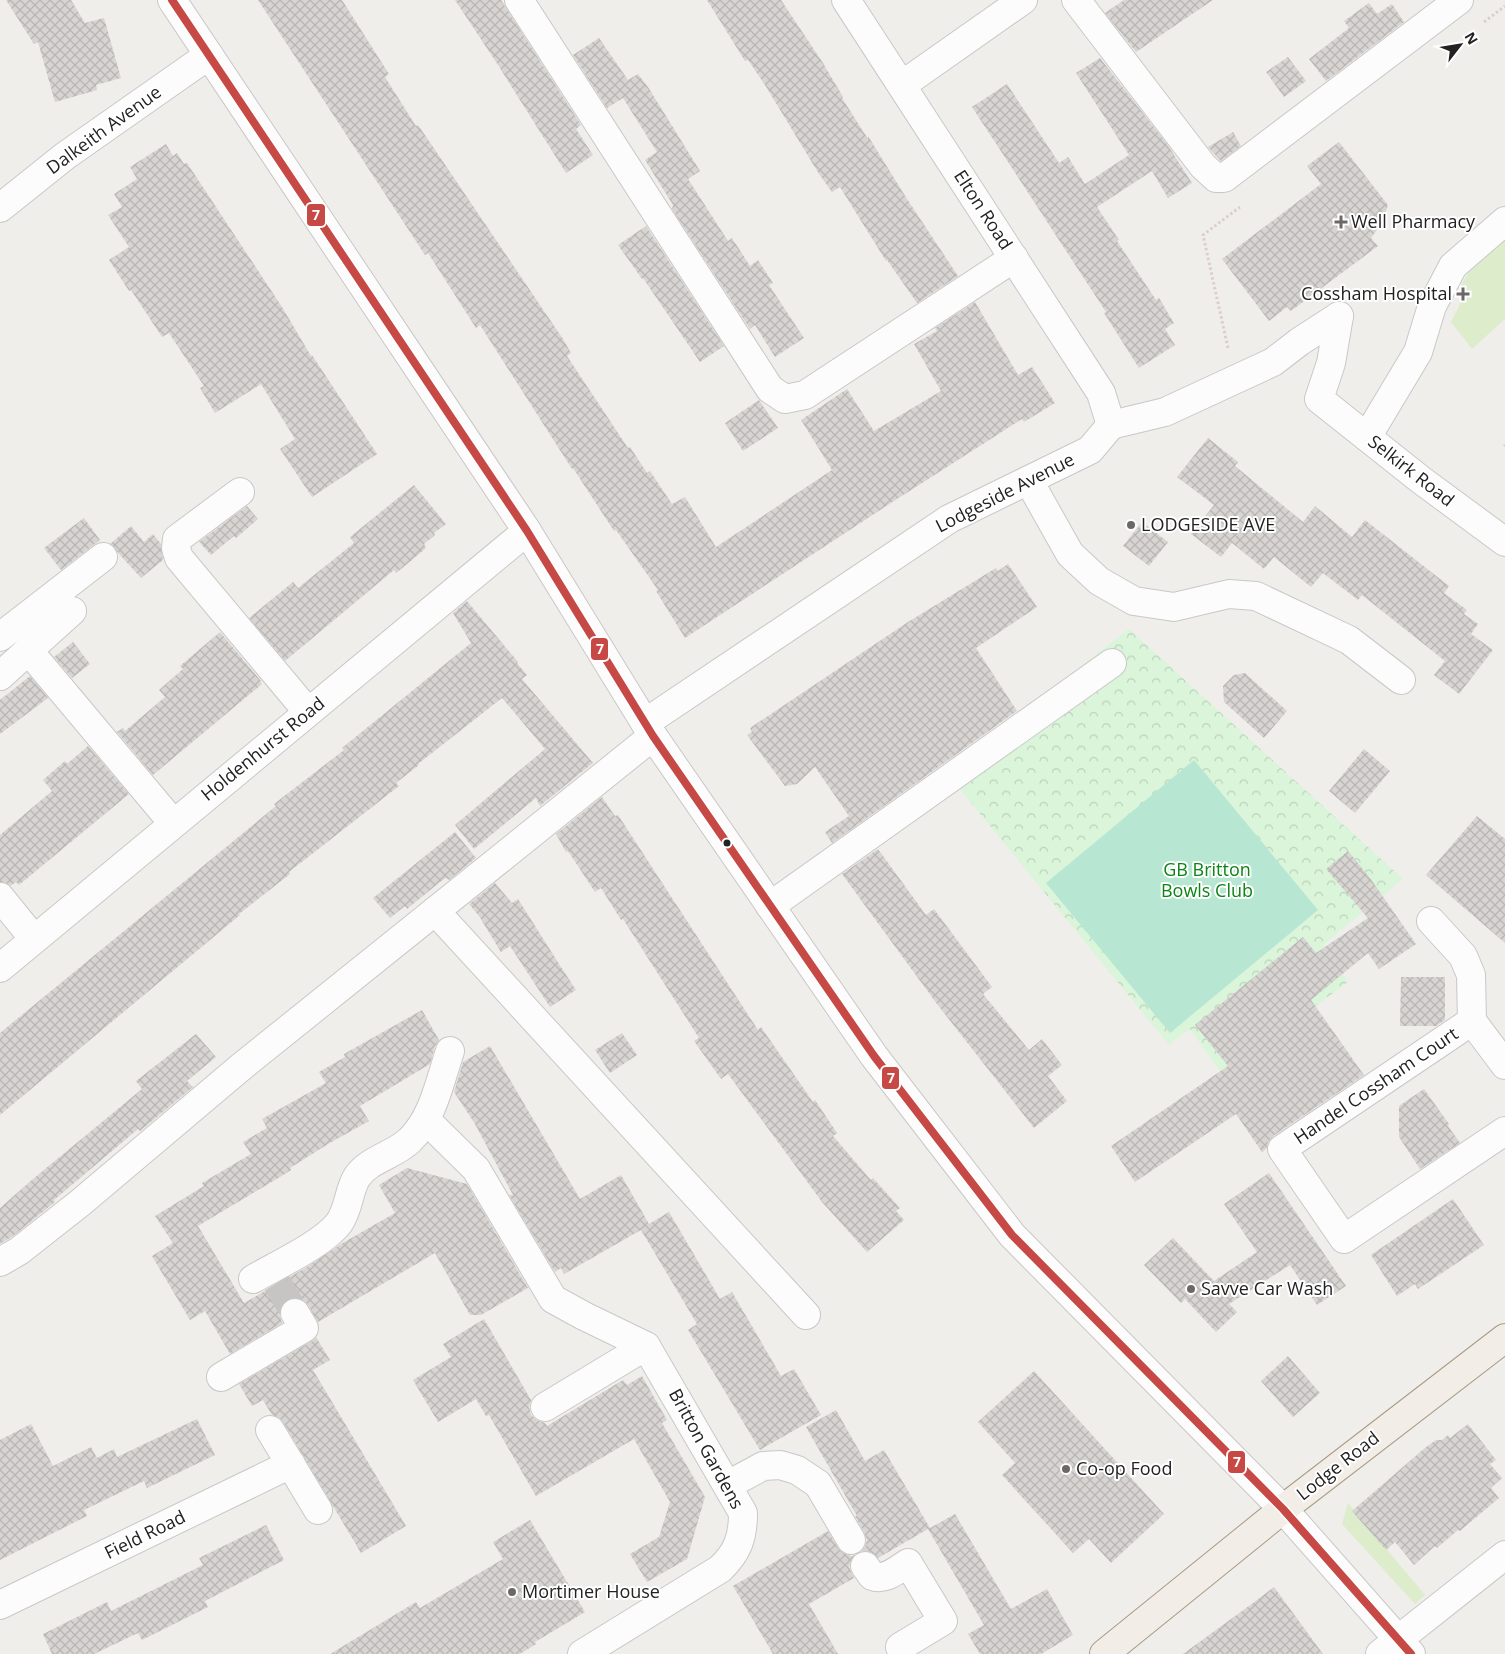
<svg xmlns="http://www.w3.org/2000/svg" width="1505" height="1654" font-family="'Open Sans',sans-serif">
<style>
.grass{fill:#ddeccb}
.park{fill:url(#park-crowns)}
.pitch{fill:#b7e6d2}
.building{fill:url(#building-cross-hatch)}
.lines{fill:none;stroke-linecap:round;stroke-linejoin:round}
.minor-tunnel{stroke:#c7c5c3;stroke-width:28;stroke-dasharray:28 14;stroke-linecap:butt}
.minor-casing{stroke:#c9c8c7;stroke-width:30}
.major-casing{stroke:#a79c86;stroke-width:30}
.path{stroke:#dccecd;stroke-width:3;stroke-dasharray:2.5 2.5;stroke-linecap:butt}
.minor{stroke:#fdfcfc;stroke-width:28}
.major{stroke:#f3ede7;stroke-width:28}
.bus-1-casing{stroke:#fff;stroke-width:11}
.bus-1{stroke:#c64945;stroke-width:8}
.poi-dot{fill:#6a6968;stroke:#fff;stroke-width:2}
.bus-dot{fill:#222;stroke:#fff;stroke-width:2}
.labels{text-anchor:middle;stroke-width:4;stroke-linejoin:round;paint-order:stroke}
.street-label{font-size:18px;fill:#222;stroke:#fff}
.poi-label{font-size:18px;fill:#222;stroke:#fff;text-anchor:start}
.park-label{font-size:18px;fill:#0c8416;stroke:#fff}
.line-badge{stroke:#fff;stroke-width:2}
.badge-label{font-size:14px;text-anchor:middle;font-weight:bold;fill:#fff}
</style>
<defs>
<pattern id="park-crowns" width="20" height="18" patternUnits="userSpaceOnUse" patternTransform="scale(1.25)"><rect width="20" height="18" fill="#daf5da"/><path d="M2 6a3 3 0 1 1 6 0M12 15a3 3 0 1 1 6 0" fill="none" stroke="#bbd2bb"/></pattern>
<pattern id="building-cross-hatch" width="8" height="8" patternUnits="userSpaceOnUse" patternTransform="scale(1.25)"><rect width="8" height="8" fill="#d7d4d2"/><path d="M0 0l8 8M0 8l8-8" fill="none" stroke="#b8b6b4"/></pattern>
</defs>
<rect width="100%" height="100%" fill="#f0eeeb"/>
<g class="grass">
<polygon points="1505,232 1505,319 1472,349 1451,322 1459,306 1462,284 1480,252"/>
<polygon points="1348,1503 1425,1595 1415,1604 1342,1524"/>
</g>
<polygon class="park" points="1129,629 1403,879 1323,945 1348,982 1223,1075 1190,1029 1169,1045 945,771"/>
<polygon class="pitch" points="1194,760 1318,910 1170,1033 1046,883"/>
<g class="building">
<polygon points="6,0 71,0 85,23 104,18 121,78 96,85 97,90 55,102 38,42 34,44"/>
<polygon points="258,0 342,0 389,74 385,77 416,126 418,125 429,141 563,339 571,353 567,356 628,448 630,447 647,473 650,471 672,504 685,497 716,547 832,470 801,420 847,389 874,431 941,391 914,344 937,331 935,328 975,302 1018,375 1032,367 1055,403 1024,422 1022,419 894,501 685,638 656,591 658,590 616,530 614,531 573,468 572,469 480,325 476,328 428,253 425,255 404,223"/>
<polygon points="455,0 501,0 581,125 576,129 593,155 566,173 498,65"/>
<polygon points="707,0 781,0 823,63 843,97 842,98 868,139 868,136 907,199 958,276 917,303 887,260 886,261 840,187 832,192 819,174 765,85 748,60 745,61"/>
<polygon points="1124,0 1213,0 1136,52 1105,13"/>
<polygon points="1369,3 1377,14 1392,4 1404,22 1326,81 1309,59 1349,28 1344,21"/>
<polygon points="599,38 628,80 638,74 648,87 700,171 688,179 728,241 732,238 750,266 758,260 773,283 769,285 804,338 775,357 755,325 750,329 672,209 673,205 645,160 657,152 623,98 607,108 573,55"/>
<polygon points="1288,57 1306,81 1284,97 1266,72"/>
<polygon points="1100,58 1167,144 1192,183 1168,198 1152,171 1097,207 1119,240 1117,241 1156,300 1159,298 1174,323 1165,329 1175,345 1139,368 1104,313 1106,312 972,107 1007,84 1059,163 1068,157 1085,184 1129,155 1076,73"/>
<polygon points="1233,132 1241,146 1221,161 1208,147"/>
<polygon points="1339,142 1388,205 1382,223 1371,238 1378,246 1291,311 1287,307 1269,321 1222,259 1321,184 1307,166"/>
<polygon points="166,144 173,156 177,153 184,164 187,163 282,307 311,356 312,355 377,454 312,497 280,449 295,439 261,384 215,413 200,388 204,386 169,333 162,337 131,290 129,291 109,260 129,247 108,215 122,207 114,194 137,179 130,167"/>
<polygon points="646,226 724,346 700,362 643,278 642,279 618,245"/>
<polygon points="759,400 778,428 743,451 725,423"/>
<polygon points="1208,438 1238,462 1235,466 1303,522 1315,506 1352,537 1365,520 1449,586 1444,593 1467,610 1464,614 1478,624 1471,634 1493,650 1459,694 1434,675 1445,661 1362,595 1358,600 1323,573 1311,587 1274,557 1264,569 1232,543 1221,557 1191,534 1214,505 1177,477"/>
<polygon points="414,485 446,524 434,533 435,535 424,544 426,548 412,560 396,573 394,570 285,661 249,618 293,582 298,588 354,543 350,537"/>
<polygon points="247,506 258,519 236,538 234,536 211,555 199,542"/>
<polygon points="84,518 100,540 61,570 44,548"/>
<polygon points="1142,522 1168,542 1149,566 1123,546"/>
<polygon points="131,526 144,542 153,534 161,544 163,560 141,578 110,544"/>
<polygon points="1008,564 1037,607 976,648 1017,711 832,843 825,832 849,816 815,767 797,784 785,786 747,735 752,732 750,728 908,622 996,568 998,571"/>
<polygon points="467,601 518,662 517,663 527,675 522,679 593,763 540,806 536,798 474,849 455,825 545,749 502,698 418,764 419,765 396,783 399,786 289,872 290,874 239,914 240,915 0,1115 0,1033 276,806 274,804 344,750 342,748 471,643 453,613"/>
<polygon points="220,632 261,681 260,682 262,684 153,775 117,732 123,728 125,731 165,697 159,690 183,669 180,666"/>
<polygon points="73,642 90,664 72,678 54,657"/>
<polygon points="1245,673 1287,711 1264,738 1224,702 1223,686 1234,675"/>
<polygon points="30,676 48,698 0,734 0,700"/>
<polygon points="88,746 129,794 19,885 16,882 10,886 6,883 0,882 0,835 52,791 43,780 65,761 67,764"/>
<polygon points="1364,749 1390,771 1355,813 1329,791"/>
<polygon points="602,797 615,816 618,815 758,1030 761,1027 813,1102 815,1100 837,1133 833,1136 871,1180 873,1178 900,1208 896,1211 904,1220 867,1252 822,1202 728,1074 721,1079 694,1041 699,1038 623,919 621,920 601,888 595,892 568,851 566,852 556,834"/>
<polygon points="1477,816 1505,839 1505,943 1426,875"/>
<polygon points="455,832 476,858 449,880 446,878 440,882 407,909 405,906 390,918 373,898"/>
<polygon points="878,849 926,915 934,909 992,987 983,994 1029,1050 1042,1039 1062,1065 1048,1076 1067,1101 1034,1128 937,1004 842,874"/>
<polygon points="1348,851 1370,878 1416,944 1379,969 1368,953 1311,1000 1364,1075 1273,1136 1268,1142 1267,1148 1262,1152 1236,1114 1135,1182 1111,1146 1228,1066 1195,1025 1303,937 1316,953 1368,918 1326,869"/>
<polygon points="495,883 512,903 518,899 561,967 576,990 550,1007 510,946 501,952 479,916 469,904"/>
<polygon points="1401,977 1445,977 1445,1020 1436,1026 1400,1026"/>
<polygon points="422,1010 439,1040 435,1046 430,1064 360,1106 369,1121 328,1144 290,1168 291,1170 280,1177 198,1226 244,1303 307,1267 341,1244 395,1213 379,1185 407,1168 467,1184 528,1288 481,1315 470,1315 435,1253 318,1322 308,1305 303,1300 295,1297 287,1299 282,1305 279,1313 282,1323 230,1354 205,1311 190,1320 152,1256 173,1243 155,1216 204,1186 202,1183 251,1154 243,1142 267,1128 262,1119 326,1083 319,1072 345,1057 344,1054"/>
<polygon points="622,1033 637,1055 610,1073 595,1050"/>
<polygon points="196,1034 216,1057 187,1081 193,1087 140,1131 138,1129 54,1200 55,1202 13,1236 0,1244 0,1208 33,1179 142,1089 136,1081"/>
<polygon points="490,1046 580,1199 621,1175 649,1224 669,1212 720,1299 732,1292 781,1376 794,1369 821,1415 760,1450 688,1330 697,1324 641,1230 564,1274 561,1268 555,1272 509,1195 513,1195 475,1124 454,1092 463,1062"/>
<polygon points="1424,1089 1449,1124 1448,1126 1460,1143 1420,1169 1399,1137 1399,1106"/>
<polygon points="1269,1173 1346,1286 1317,1305 1290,1265 1229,1304 1237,1312 1216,1332 1185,1299 1181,1303 1144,1265 1173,1238 1214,1281 1257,1252 1224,1204"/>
<polygon points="1453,1199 1484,1245 1418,1289 1415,1284 1397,1296 1371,1255"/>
<polygon points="484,1319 531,1400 529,1407 531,1415 537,1420 545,1423 547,1426 623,1380 627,1385 642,1376 667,1420 662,1423 705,1497 687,1559 647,1582 630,1554 659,1537 670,1502 634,1439 536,1496 489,1415 486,1416 476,1399 438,1422 413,1380 451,1357 443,1344"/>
<polygon points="316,1337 330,1360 313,1370 406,1526 361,1553 283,1422 278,1417 272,1415 263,1400 252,1406 239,1384 312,1341"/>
<polygon points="1288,1356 1320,1393 1293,1417 1261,1381"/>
<polygon points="1034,1371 1164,1514 1111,1563 1089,1539 1073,1553 1002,1475 1015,1463 978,1422"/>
<polygon points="836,1410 865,1461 884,1450 930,1528 955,1514 1011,1609 1047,1589 1073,1635 1041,1654 980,1654 968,1634 984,1625 928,1529 878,1558 871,1552 861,1551 865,1547 867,1540 864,1532 855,1516 857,1516 806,1427"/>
<polygon points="197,1419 215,1455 147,1488 144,1481 84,1510 87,1516 0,1560 0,1440 31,1424 53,1466 91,1447 97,1458 114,1449 117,1457"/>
<polygon points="1468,1424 1496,1460 1490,1464 1502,1478 1491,1488 1499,1498 1460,1531 1458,1530 1437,1548 1435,1546 1414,1565 1395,1542 1386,1550 1352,1511 1426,1447 1436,1440 1442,1440 1448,1435 1450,1438"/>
<polygon points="530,1520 585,1612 535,1642 536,1644 520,1654 330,1654 416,1602 420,1608 503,1559 493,1542"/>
<polygon points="266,1525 284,1560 205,1601 208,1607 142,1640 138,1633 94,1654 52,1654 43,1634 107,1602 111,1611 203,1565 199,1558"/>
<polygon points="828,1531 838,1548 843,1553 851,1556 855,1555 851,1560 849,1567 854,1578 809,1604 838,1654 773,1654 733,1586"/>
<polygon points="1274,1587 1323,1654 1183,1654 1253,1603"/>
</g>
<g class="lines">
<polyline class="minor-tunnel" points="277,1283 295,1313"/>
<defs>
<g id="minor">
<polyline points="172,0 527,531 653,736 874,1056 1012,1235 1283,1509 1411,1654"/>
<polyline points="519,0 770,389 785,399 805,395 1014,258"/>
<polyline points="846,0 1101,393 1111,425"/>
<polyline points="1076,0 1203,166 1216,178 1224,178 1459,0"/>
<polyline points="902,85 1023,0"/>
<polyline points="0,208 65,156 209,55"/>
<polyline points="1339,316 1331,363 1319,399 1421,480 1505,542"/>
<polyline points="1111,425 1165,412 1273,362 1299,342 1339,316"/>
<polyline points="1367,437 1418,352 1432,306 1453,266 1505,221"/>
<polyline points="1029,481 1070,554 1099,581 1134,601 1174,607 1229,594 1256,596 1349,640 1401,680"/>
<polyline points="240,492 177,539 176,548 179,558 308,712"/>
<polyline points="0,637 103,557"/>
<polyline points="28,650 173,823"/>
<polyline points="0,676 72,611"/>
<polyline points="645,723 949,519 1090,450 1111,425"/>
<polyline points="0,897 34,939"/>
<polyline points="770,906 1112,663"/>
<polyline points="435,911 806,1315"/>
<polyline points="1431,921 1463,956 1471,975 1472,1021 1505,1065"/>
<polyline points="0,968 527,531"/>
<polyline points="1472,1021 1282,1149 1344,1239 1505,1131"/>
<path d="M426,1120L476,1169L553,1299L584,1316L646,1346L743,1513C743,1537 738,1552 720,1569L582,1654"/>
<polyline points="0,1262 19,1251 80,1203 241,1067 653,736"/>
<path d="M253,1279C277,1265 323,1244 339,1223C349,1209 349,1189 357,1177C369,1159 395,1155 410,1140C433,1118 440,1081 450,1051"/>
<polyline points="221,1377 304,1328 295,1313"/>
<polyline points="545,1407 646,1346"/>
<polyline points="270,1430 318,1510"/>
<polyline points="728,1485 763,1466 780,1465 797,1470 818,1484 851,1540"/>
<path d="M865,1566L872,1576C885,1581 897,1570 908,1563L943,1621L900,1647"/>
<polyline points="0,1605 291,1464"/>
<polyline points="1380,1654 1505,1555"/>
</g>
<polyline id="major" points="1104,1654 1283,1509 1505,1338"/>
</defs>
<use href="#minor" class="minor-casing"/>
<use href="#major" class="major-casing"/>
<g class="path">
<polyline points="1484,22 1505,6"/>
<polyline points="1228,348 1203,235 1240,207"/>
<polyline points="1504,446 1505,445"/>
</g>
<use href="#minor" class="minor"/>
<use href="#major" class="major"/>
<defs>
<polyline id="bus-1" points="172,0 527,531 653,736 874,1056 1012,1235 1283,1509 1411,1654"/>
</defs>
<use href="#bus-1" class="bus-1-casing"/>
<use href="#bus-1" class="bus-1"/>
</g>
<g class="poi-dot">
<path d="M1338.5 214.5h5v5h5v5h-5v5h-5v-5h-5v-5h5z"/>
<path d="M1460.5 286.5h5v5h5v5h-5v5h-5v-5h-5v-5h5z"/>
<circle cx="1131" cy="525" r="5"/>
<circle cx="1191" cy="1289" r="5"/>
<circle cx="1066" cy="1469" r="5"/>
<circle cx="512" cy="1592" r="5"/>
</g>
<circle class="bus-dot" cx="727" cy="843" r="4.5"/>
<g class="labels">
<g class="street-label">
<text transform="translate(104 130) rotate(-36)" y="6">Dalkeith Avenue</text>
<text transform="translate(983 210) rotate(57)" y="6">Elton Road</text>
<text transform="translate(1411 471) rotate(38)" y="6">Selkirk Road</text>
<text transform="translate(1005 493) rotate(-27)" y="6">Lodgeside Avenue</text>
<text transform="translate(263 749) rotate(-39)" y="6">Holdenhurst Road</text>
<text transform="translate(1376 1086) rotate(-34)" y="6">Handel Cossham Court</text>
<text transform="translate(706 1449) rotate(61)" y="6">Britton Gardens</text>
<text transform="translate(1338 1466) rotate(-38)" y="6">Lodge Road</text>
<text transform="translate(145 1535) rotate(-26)" y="6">Field Road</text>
</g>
<g class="poi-label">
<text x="1351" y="228">Well Pharmacy</text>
<text x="1452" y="300" text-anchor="end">Cossham Hospital</text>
<text x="1141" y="531">LODGESIDE AVE</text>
<text x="1201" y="1295">Savve Car Wash</text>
<text x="1076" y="1475">Co-op Food</text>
<text x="522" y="1598">Mortimer House</text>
</g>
<g class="park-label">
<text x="1207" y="876">GB Britton<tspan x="1207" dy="21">Bowls Club</tspan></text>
</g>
</g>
<g class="line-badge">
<rect x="306" y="203" width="20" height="24" rx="5" fill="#c64945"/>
<rect x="590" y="637" width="19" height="24" rx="5" fill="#c64945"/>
<rect x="881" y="1066" width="19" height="24" rx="5" fill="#c64945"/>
<rect x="1227" y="1450" width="19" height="24" rx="5" fill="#c64945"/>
</g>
<g class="badge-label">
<text x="316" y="220">7</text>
<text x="600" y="654">7</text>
<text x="891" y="1083">7</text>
<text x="1237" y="1467">7</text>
</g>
<g transform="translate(1460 45) rotate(59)" stroke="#ffffff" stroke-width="4" paint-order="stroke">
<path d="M0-4L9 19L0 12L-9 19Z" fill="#222222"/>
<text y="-8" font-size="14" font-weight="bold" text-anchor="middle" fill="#222222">N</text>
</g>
</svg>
